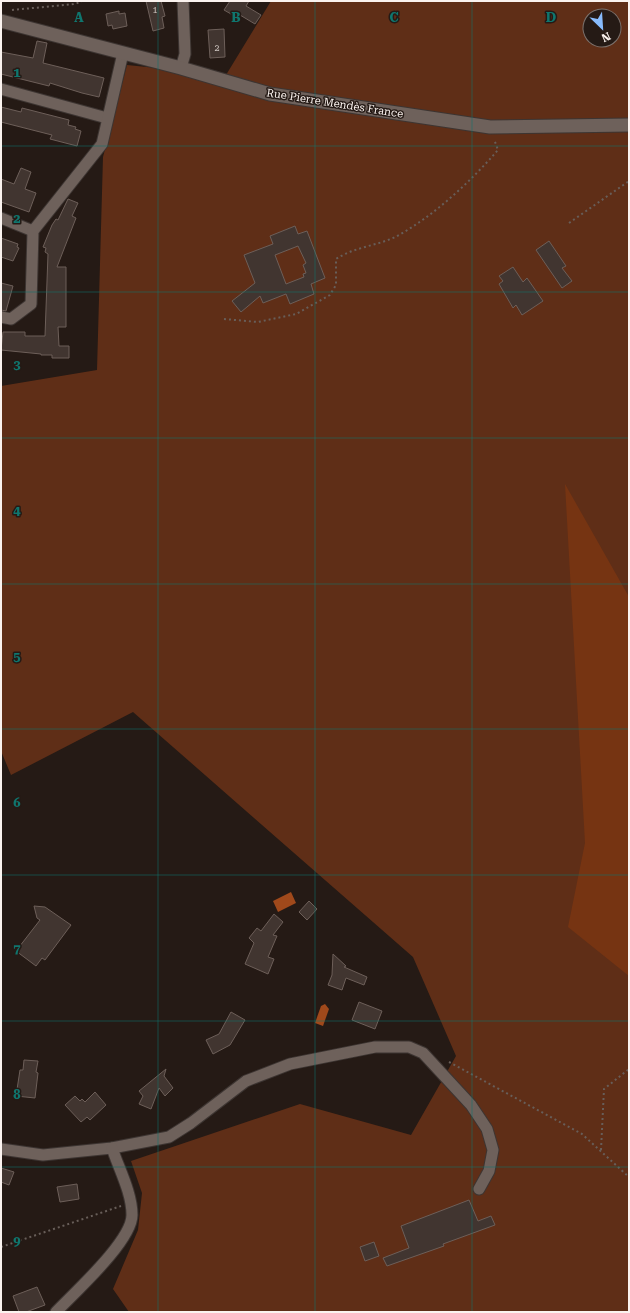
<svg xmlns="http://www.w3.org/2000/svg" width="630" height="1313" font-family="'Roboto Serif',serif">
<style>
.green{fill:#5f2e17;fill-rule:evenodd}
.forest{fill:#763412}
.water{fill:#a0491b}
.building{fill:#413530;stroke:#6d5f59;fill-rule:evenodd}
.lines{fill:none;stroke-linecap:round;stroke-linejoin:round}
.minor-casing{stroke:#3d3532;stroke-width:13}
.tertiary-casing{stroke:#3d3532;stroke-width:15}
.path{stroke:#685e59;stroke-width:2;stroke-dasharray:2 3;stroke-linecap:butt}
.minor{stroke:#6e615b;stroke-width:11}
.tertiary{stroke:#6e615b;stroke-width:13}
.grid{fill:none;stroke:#0f766e;stroke-width:1;stroke-opacity:0.55}
.labels{text-anchor:middle;stroke-width:3;stroke-linejoin:round;paint-order:stroke}
.number-label{font-size:9px;fill:#ccc4bf}
.street-label{font-size:11px;fill:#fbf3ef;stroke:#251a15}
.grid-label{font-size:13px;text-anchor:middle;font-weight:bold;fill:#0f766e;stroke:#251a15;stroke-width:3;stroke-linejoin:round;paint-order:stroke}
</style>
<rect width="100%" height="100%" fill="#251a15"/>
<path class="green" d="M271,1H629V1312H129L113,1289L138,1230L142,1193L131,1161L300,1104L411,1135L456,1056L413,957L133,712L11,775L1,751V386L97,370L103,157L127,65L226,75ZM590,16H614V40H590Z"/>
<polygon class="forest" points="565,484 629,597 629,976 568,927 585,843"/>
<g class="water">
<polygon points="291,892 296,903 278,912 273,901"/>
<polygon points="325,1004 329,1009 323,1026 315,1023 321,1006"/>
</g>
<g class="building">
<polygon points="146,1 161,1 165,16 162,17 164,28 153,31"/>
<polygon points="230,1 249,1 246,6 261,15 255,24 240,15 238,18 224,10"/>
<polygon points="119,11 119,14 125,13 127,26 113,29 112,25 108,26 106,14"/>
<polygon points="224,29 225,57 210,58 208,30"/>
<polygon points="37,41 47,43 43,63 104,78 99,97 82,93 50,83 49,86 1,74 1,52 33,58"/>
<polygon points="1,107 21,112 22,108 69,120 68,125 76,127 75,129 81,131 77,146 50,139 52,135 1,122"/>
<polygon points="21,168 31,172 25,189 36,193 29,212 1,202 1,179 14,184"/>
<polygon points="68,199 78,203 72,216 76,218 57,267 66,267 66,327 58,327 59,346 69,346 69,358 52,358 52,355 41,355 41,354 1,350 3,332 25,332 25,336 45,336 48,254 45,252 46,248 43,247 52,225 56,219 58,220"/>
<path d="M295,226L298,234L307,231L325,278L311,284L314,294L290,304L286,294L263,303L260,296L241,312L232,301L255,283L244,255L273,244L270,236ZM298,246L306,263L303,265L306,273L303,274L304,277L286,284L275,255Z"/>
<polygon points="1,238 18,244 17,247 19,248 13,261 1,257"/>
<polygon points="549,241 566,266 562,268 572,281 562,288 536,250"/>
<polygon points="513,267 523,282 527,278 543,301 522,315 516,305 513,308 499,284 503,281 499,276"/>
<polygon points="1,283 13,286 6,311 1,310"/>
<polygon points="309,901 317,909 307,920 299,912"/>
<polygon points="34,906 45,907 71,925 45,960 42,958 36,966 16,951 40,920 37,918"/>
<polygon points="274,914 283,922 273,935 277,936 268,957 274,959 268,974 245,964 254,943 249,938 257,928 261,931"/>
<polygon points="333,954 346,966 344,967 367,977 364,985 346,978 342,990 328,985 332,975"/>
<polygon points="359,1002 382,1011 375,1029 352,1020"/>
<polygon points="231,1012 245,1020 230,1045 213,1054 206,1040 219,1034"/>
<polygon points="24,1060 38,1061 36,1072 38,1073 35,1098 16,1096 20,1070 23,1070"/>
<polygon points="166,1069 164,1076 173,1088 165,1096 159,1088 151,1109 139,1104 143,1096 139,1091"/>
<polygon points="95,1092 106,1105 90,1120 87,1117 81,1122 65,1105 75,1096 80,1101 82,1099 85,1102"/>
<polygon points="1,1168 14,1172 9,1185 1,1182"/>
<polygon points="77,1184 79,1199 60,1202 57,1187"/>
<polygon points="469,1200 478,1221 491,1216 495,1225 443,1244 444,1246 387,1266 383,1258 409,1248 401,1226"/>
<polygon points="374,1242 379,1256 365,1261 360,1247"/>
<polygon points="37,1287 45,1305 26,1312 19,1312 13,1296"/>
</g>
<g class="lines">
<defs>
<g id="minor">
<polyline points="181,68 185,54 183,1"/>
<polyline points="1,89 107,118"/>
<polyline points="1,218 33,231"/>
<polyline points="1,317 11,319 31,304 33,231 102,144 123,53"/>
<polyline points="1,1149 43,1155 112,1148 169,1137 191,1123 246,1081 290,1064 375,1047 409,1047 423,1053 471,1105 487,1129 493,1150 489,1171 479,1189"/>
<path d="M56,1312C74,1293 132,1241 132,1215C132,1193 119,1169 112,1148"/>
</g>
<polyline id="tertiary" points="1,21 181,68 270,94 490,127 629,125"/>
</defs>
<use href="#minor" class="minor-casing"/>
<use href="#tertiary" class="tertiary-casing"/>
<g class="path">
<polyline points="12,10 75,4 82,1"/>
<polyline points="569,223 629,181"/>
<path d="M224,319L258,322L296,314L330,295L336,285V259C356,246 379,246 399,235C436,214 470,182 498,150L494,139"/>
<polyline points="449,1062 582,1134 629,1177"/>
<polyline points="601,1150 604,1089 629,1069"/>
<polyline points="1,1247 121,1206"/>
</g>
<use href="#minor" class="minor"/>
<use href="#tertiary" class="tertiary"/>
</g>
<path class="grid" d="M158,1V1312M315,1V1312M472,1V1312M1,146H629M1,292H629M1,438H629M1,584H629M1,729H629M1,875H629M1,1021H629M1,1167H629"/>
<g class="labels">
<g class="number-label">
<text x="155" y="13">1</text>
<text x="217" y="51">2</text>
</g>
<g class="street-label">
<text transform="translate(335 103) rotate(9)" y="4">Rue Pierre Mendès France</text>
</g>
</g>
<g class="grid-label">
<text x="79" y="22">A</text>
<text x="236" y="22">B</text>
<text x="394" y="22">C</text>
<text x="551" y="22">D</text>
<text x="17" y="77">1</text>
<text x="17" y="223">2</text>
<text x="17" y="369">3</text>
<text x="17" y="515">4</text>
<text x="17" y="661">5</text>
<text x="17" y="807">6</text>
<text x="17" y="953">7</text>
<text x="17" y="1099">8</text>
<text x="17" y="1245">9</text>
</g>
<rect width="630" height="1313" fill="none" stroke="#fbf3ef" stroke-width="4"/>
<g transform="translate(602 28) rotate(155)"><circle r="19" fill="#251a15" stroke="#7b716c"/>
<path d="M0-3L7 15L0 10L-7 15Z" fill="#88bbfc"/>
<text y="-6" font-size="11" font-weight="bold" text-anchor="middle" fill="#fbf3ef">N</text>
</g>
</svg>
